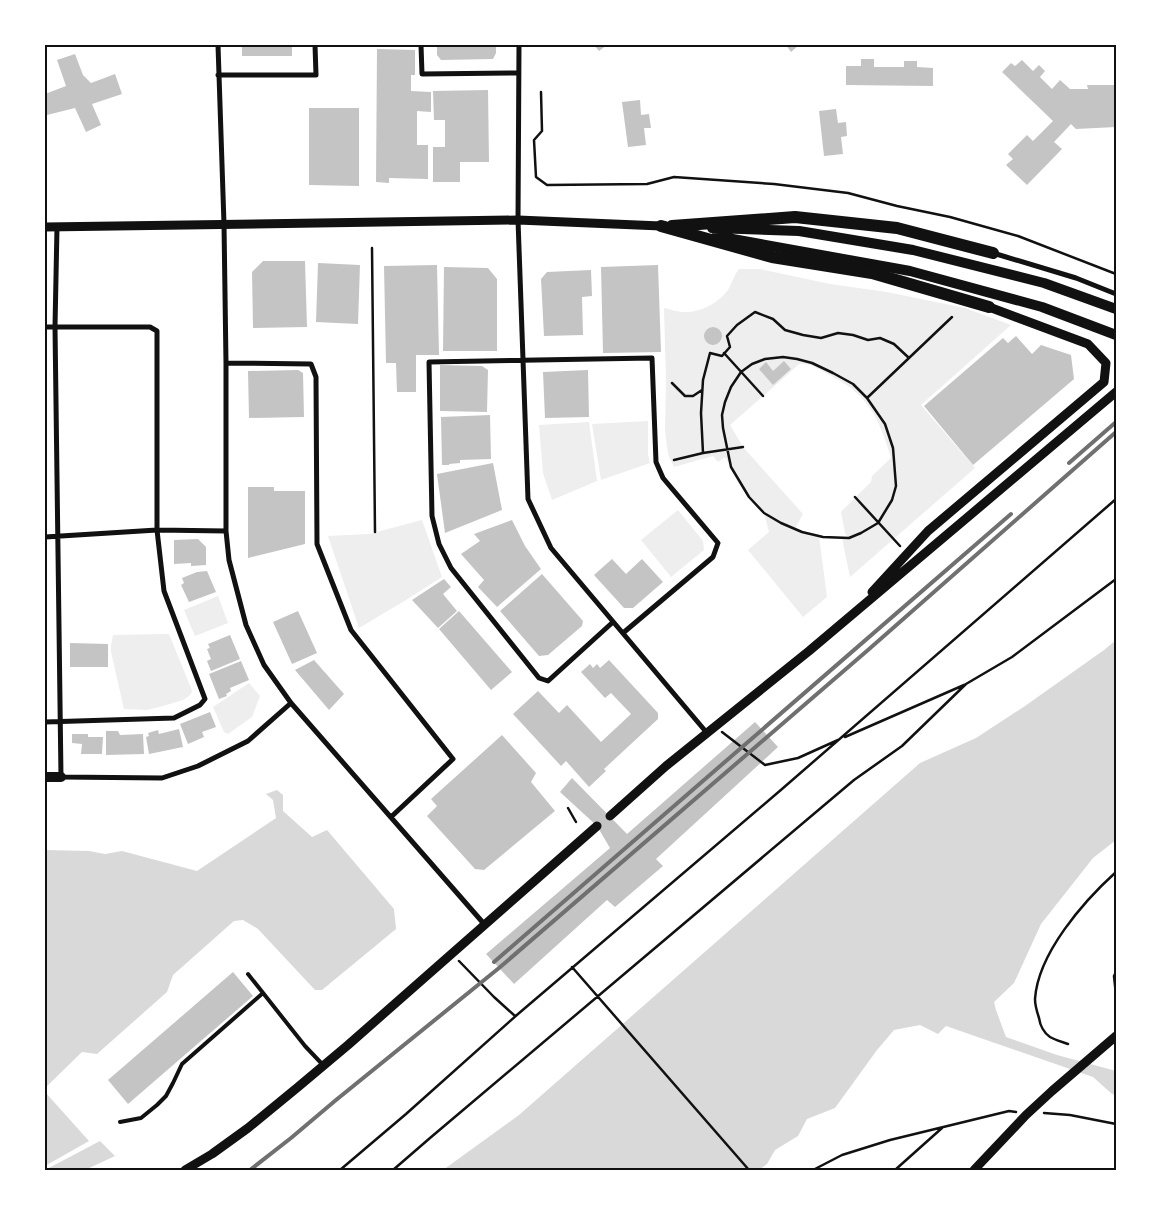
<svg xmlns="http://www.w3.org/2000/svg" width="1161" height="1215" viewBox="0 0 1161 1215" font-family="Barlow,sans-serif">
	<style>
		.green { fill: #eee }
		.water { fill: #d9d9d9 }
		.building { fill: #c4c4c4 }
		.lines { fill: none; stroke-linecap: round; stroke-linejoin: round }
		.path { stroke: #111; stroke-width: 2.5 }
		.service { stroke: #111; stroke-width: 4 }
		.minor { stroke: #111; stroke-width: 5 }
		.tertiary { stroke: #111; stroke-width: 9 }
		.secondary { stroke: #111; stroke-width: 10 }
		.primary { stroke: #111; stroke-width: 12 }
		.rail { stroke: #707070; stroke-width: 4 }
		.neatline { fill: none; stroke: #111; stroke-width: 2 }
	</style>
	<rect width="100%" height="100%" fill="#fff"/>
	<!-- green -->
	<path class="green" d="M739 269H760L830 284 887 292 965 308 1011 325 921 405 975 468 850 577 842 538H848L845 533 841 512 871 482 872 476 891 458C878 414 867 393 824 372 817 368 808 363 799 364L778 383 730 425 743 447 803 514 795 529 819 536 827 597 803 617 748 550 769 532 764 513 749 497 725 457 718 462 713 456 674 467 668 454 665 430 666 381 664 308C670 309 677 312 683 312 701 313 718 303 728 290 732 283 734 275 739 269Z
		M648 421V455L650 463 601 480 592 424Z
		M589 422 597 481 552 500 543 473 539 425Z
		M678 510 703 541 704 550 671 577 641 540Z
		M422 520 442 577 406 600 359 628 328 536 369 534Z
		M218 596 228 623 195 636 184 610Z
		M169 634 191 688 192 692 189 696 183 700 163 706 147 710 124 709 111 652V645L113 635Z
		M249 683 260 696 252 717 228 734 224 732 213 707Z"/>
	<!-- water -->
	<path class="water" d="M1116 640V840L1093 858 1041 924 1014 983 994 1002 996 1010 1006 1037 1057 1055 1116 1071V1095L1112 1094 1093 1077 946 1026 938 1034 920 1025 894 1030 877 1050 835 1108 807 1119 798 1136 775 1150 767 1164 759 1170H443L519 1115 920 763 976 738 1025 706 1104 650Z
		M277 790 283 795V811L312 837 327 830 394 909 396 929 322 990H315L258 929 243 920 234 921 173 975 167 992 97 1054 82 1052 45 1088V850L89 851 105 854 122 851 197 871 276 818 273 800 266 794Z
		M45 1092 89 1141 45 1166Z
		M100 1141 115 1156 85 1170H45Z"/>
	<!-- building -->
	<path class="building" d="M242 45H292V56H242Z
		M437 45H496V53L493 59 441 60 437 55Z
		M594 45H607L599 51Z
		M786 45H799L791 52Z
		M377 49 415 50V75H411V91L431 92V112L417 111V145H428V179L389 178V183L376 182Z
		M75 54 83 75 91 83 115 74 122 94 92 104 101 125 86 132 75 108 47 115 45 110V94L66 86 57 60Z
		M861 59H874V67H904V61H917V67L933 68V86L846 85V66H861Z
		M1022 60 1033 71 1039 65 1045 71 1040 77 1052 89 1060 80 1070 89H1088L1087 85H1116V127L1076 129 1071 124 1054 142 1062 149 1027 185 1006 165 1013 159 1008 154 1027 135 1033 141 1053 121 1002 72 1011 63 1015 66Z
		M488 90 489 162H460V182H433V147H445V120H434L433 91Z
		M640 100 641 115 649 114 651 128H644L646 145 628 147 622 102Z
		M309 108H359V186L309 185Z
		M836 109 838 123 846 122 847 136 841 137 843 154 824 156 819 111Z
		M263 261H305L307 327 253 328 252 272Z
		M318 263 360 265 358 324 316 322Z
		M437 265 439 355H416V392H397L396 363H386L384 266Z
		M658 265 661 352 603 353 601 267Z
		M444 267 488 268 497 279V351H443Z
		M591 270 592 296 582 297 583 335 544 336 541 279 547 272Z
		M704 336a9 9 0 1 1 18 0a9 9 0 1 1-18 0Z
		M1016 336 1032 354 1041 345 1071 355 1074 379 973 465 924 406 1003 338 1008 343Z
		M784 361 791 369 773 385 759 369 766 362 773 371Z
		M440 365 482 366 488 370 487 412 440 411Z
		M298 370 303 373 304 417 249 418 248 371Z
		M588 370 589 417 545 418 543 372Z
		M490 415 491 459 460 460V463L449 464V465H442L441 417Z
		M493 463 502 510 445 533 437 474Z
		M248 487H274V491H305V544L248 558Z
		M512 520 525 546 541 569 497 607 478 587 484 580 461 554 480 541 474 534Z
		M198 539 206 547V565L191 566V563L174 564V540Z
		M612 559 626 574 642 559 663 582 633 608H624L594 575Z
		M207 571 216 592 189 602 181 585 184 583 182 578 197 572Z
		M542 574 583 621 582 626 548 655 539 656 500 611Z
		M444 579 451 587 443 594 457 611 438 628 412 600Z
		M298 611 317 653 292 664 273 622Z
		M459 611 512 672 491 690 439 629Z
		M230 635 240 659 211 671 207 661 211 659 207 649 210 648 208 644Z
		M70 643 108 644V667H70Z
		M314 660 344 694 329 710 295 670Z
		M609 660 658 713V719L604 769 606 771 589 787 566 761 561 766 513 714 538 691 559 713 567 705 601 742 631 714 611 693 605 698 581 672 590 664 593 668 597 664 600 668Z
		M241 661 249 680 230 688 231 691 226 694 227 696 219 699 209 674Z
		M210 712 216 727 202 732 204 737 188 744 180 724Z
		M755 722 778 747 656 859 663 866 615 907 607 900 514 984 486 954 610 848 597 826 560 792 572 778 627 834Z
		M179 729 183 747 149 754 146 737 149 736 148 733 158 730 159 734Z
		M106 731H118L120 735 143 734 144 754 106 755Z
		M72 734H88V737H103L102 754H81L82 744 72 743Z
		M502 735 536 773 531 782 555 811 484 870 475 869 427 816 437 806 431 799Z
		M233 972 253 996 128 1104 108 1080Z"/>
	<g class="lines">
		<!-- path -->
		<path class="path" d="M541 92 542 131 534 140 536 177 547 185 647 184 674 177 774 184 848 193 897 206 950 217 1018 236 1116 274
			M372 248 375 532
			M724 353 763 396
			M783 357 797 359 812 363 833 373 853 384 867 398 885 424 893 448 896 486 892 500 878 523 861 533 849 538 823 537 802 532 781 523 764 513 749 497 731 467 723 428 722 415 725 402 731 387 741 372 752 364 765 359Z
			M672 383 685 396H693L702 390
			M867 398 952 317
			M703 453 701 413 703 380 710 353 722 356 730 347 727 336 737 325 755 312 773 319 785 330 803 335 821 338 838 333 853 335 868 340 880 338 894 344 909 358
			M674 460 703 453 743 447
			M855 497 900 546
			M722 732 765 765 798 758 838 740
			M845 737 964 685
			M568 808 576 822
			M459 961 494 997 515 1016
			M572 967 749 1170
			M1116 972 1114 976 1116 995
			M1068 1044C1063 1042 1055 1040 1050 1037 1044 1033 1040 1025 1039 1018 1037 1012 1035 1005 1035 999 1038 953 1084 901 1116 872
			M1044 1113 1070 1115 1116 1124
			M340 1170 406 1114 518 1014 782 789 1116 499
			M393 1170 430 1138 854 780 902 746 966 684 1012 657 1116 579
			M813 1170 842 1155 890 1140 1009 1111 1016 1112
			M895 1170 942 1128"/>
		<!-- service -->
		<path class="service" d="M248 974 305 1046 324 1066
			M120 1122 141 1118 157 1105 166 1096 173 1083 182 1064 263 993"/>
		<!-- minor -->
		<path class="minor" d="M218 45 224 224 226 363V531L229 560 246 625 264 665 291 703 485 925
			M421 45 422 74 519 73
			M519 45 518 220 528 499 551 548 707 733
			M218 75H316L315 45
			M57 227 55 327 61 777 162 778 198 766 248 741 291 703
			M993 253 1076 278 1116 294
			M45 327H150L157 331V530L164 591 205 699 200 705 174 718 45 722
			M226 363 311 364 316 377 317 544 351 630 453 759 391 817
			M45 537 157 530 226 531
			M613 622 548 681 539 678 451 568 439 544 432 516 429 362 652 358 656 462 663 478 718 543 713 557 623 633"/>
		<!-- tertiary -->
		<path class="tertiary" d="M45 227 518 220 661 226
			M872 592 928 531 1104 382 1106 363 1088 344 989 307
			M610 816 666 766 809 651 1116 392
			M185 1170 212 1154 248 1128 298 1087 348 1045 597 826
			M974 1170 1026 1115 1052 1091 1116 1036"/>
		<!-- secondary -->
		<path class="secondary" d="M712 228 799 231 913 250 1044 283 1116 309
			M716 236 910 271 1042 307 1116 335
			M45 777H61"/>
		<!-- primary -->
		<path class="primary" d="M661 226 772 257 872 273 989 307
			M672 226 795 217 897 228 993 253"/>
		<!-- rail -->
		<path class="rail" d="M1069 463 1116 422
			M494 962 1011 514
			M250 1170 291 1138 336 1100 499 968 868 650 1116 432"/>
	</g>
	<!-- border -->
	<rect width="1161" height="1215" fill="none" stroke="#ffffff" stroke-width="92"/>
	<rect x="46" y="46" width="1069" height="1123" class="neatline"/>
</svg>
